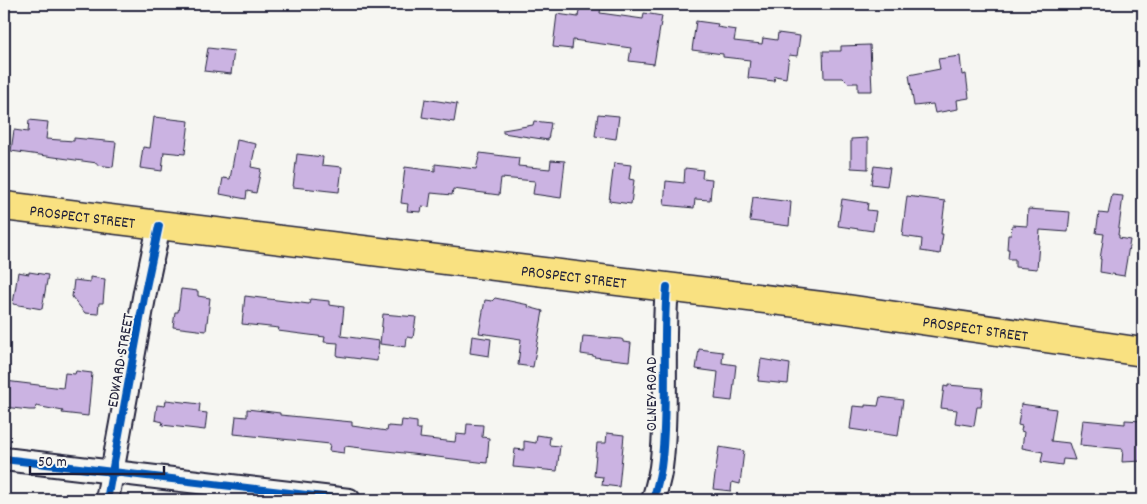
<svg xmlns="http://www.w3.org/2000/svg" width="1147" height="504" viewBox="0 0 1147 504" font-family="Dekko,sans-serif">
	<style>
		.building { fill: #cbb3e2; stroke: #22223b }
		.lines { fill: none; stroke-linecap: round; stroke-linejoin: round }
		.minor-casing { stroke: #22223b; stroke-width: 26 }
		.major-casing { stroke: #22223b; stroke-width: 31 }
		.minor { stroke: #f6f6f2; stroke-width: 22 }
		.major { stroke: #f9e181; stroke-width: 28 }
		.cycleway-casing { stroke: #f6f6f2; stroke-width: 11 }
		.cycleway { stroke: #0057b8; stroke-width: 8 }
		.labels { text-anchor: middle; stroke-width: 4; stroke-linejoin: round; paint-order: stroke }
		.street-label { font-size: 16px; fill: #22223b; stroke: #f6f6f2 }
	</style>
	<rect width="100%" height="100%" fill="#f6f6f2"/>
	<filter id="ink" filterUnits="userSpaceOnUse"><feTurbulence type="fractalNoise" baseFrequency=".02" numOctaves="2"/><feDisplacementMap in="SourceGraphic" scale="10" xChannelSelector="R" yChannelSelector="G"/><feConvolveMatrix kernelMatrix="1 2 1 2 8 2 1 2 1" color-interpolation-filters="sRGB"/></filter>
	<g filter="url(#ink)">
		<!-- building -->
		<path class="building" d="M580 4 601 6 600 13 643 19 644 13 662 16 654 64 629 61 631 48 573 40 572 49 553 47 557 14 578 17Z
			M696 21 718 24 717 27 736 30 734 41 762 44 763 38 777 40 778 33 800 36 797 56 789 55 786 78 775 76 774 81 748 78 750 60 723 57V54L692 50Z
			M870 45 872 91H858V83H848L843 78H824L823 51H841V46Z
			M208 48 234 51 231 74 204 71Z
			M960 56 962 75 966 74 969 98 957 100 958 109 935 113 933 104 914 106 909 75 940 69 938 59Z
			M425 99 457 104 454 122 422 117Z
			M598 114 619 116 616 139 595 136Z
			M154 117 189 121 185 154 164 152 162 171 140 168 143 147 150 148Z
			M29 120 48 122 46 139 74 141V138L116 142 113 167 97 165V163L11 151 14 130 28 132Z
			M534 121 551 123 548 140 503 133V130L533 125Z
			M868 138V169L851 168V139Z
			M237 140 256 144 251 167 261 169 256 193 247 191 246 199 220 194 223 178 230 179Z
			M480 153 519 158 518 166 550 169 551 160 565 161 561 198 533 194 535 181 501 178 499 195 453 189 452 195 431 193 429 207 422 206 421 212 407 211 408 204 401 203 405 167 435 171V164L476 169Z
			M297 154 323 157 322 165 342 167 339 192 293 187Z
			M614 163 631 165 629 179 634 180 631 204 609 201Z
			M874 166 890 168 887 186 871 184Z
			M685 168 703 170 702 178 712 179 710 200 695 199 694 208 664 205 666 181 684 183Z
			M1112 195 1123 196 1118 235H1119V238L1130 240 1124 276 1100 272 1101 259H1100L1104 234 1096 233 1099 213 1108 214Z
			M907 196 945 201 941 234H943L940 254 921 251 922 239 902 236Z
			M753 197 791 202 789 226 750 221Z
			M842 199 868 203 867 210 876 211 873 231 838 226Z
			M1028 209 1070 212 1068 232 1040 230 1037 269 1015 267V259H1008L1009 249H1007L1008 235H1011L1012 225 1027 226Z
			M18 272 29 274V272L48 275 42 309 13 304Z
			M90 277 105 279 103 303H99L98 314 85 313 72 297 74 280 90 282Z
			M181 289 198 291V296L210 298 206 331 173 327 175 312H178Z
			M245 296 309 304 310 299 329 301V305L344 307 341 336 379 341 377 361 337 356 338 343 324 342 325 337 278 331 279 328 242 324Z
			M495 298 529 305 528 307 543 311 533 367 518 365 521 339 479 333 485 300 492 301Z
			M383 314 416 317 413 338 407 337 406 347 380 344Z
			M472 336 491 339 489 356 470 353Z
			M583 336 621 339 623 340V342L631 343 629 361 594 357V356L581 354Z
			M699 349 723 352 722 363 736 365 732 401 715 399 718 372 696 369Z
			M761 359 790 364 788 384 758 381Z
			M76 371 92 373 88 416 62 413 63 411 36 406 35 410H29L4 407 5 381 63 388 65 373 75 374Z
			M948 385 983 388 981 407H977L974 426 955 423 957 410 941 408 944 386 948 387Z
			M880 397 903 400 898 436 850 429 853 406 865 407V405L878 406Z
			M166 400 200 404 199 412 207 413 205 430 162 425 163 422 155 420 157 405 165 406Z
			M1021 404 1056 409 1051 441 1069 443 1075 460 1063 459 1062 465 1041 462 1043 452 1022 448 1024 432 1021 431 1022 426 1018 425Z
			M247 409 280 413V415L352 422V426L387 431 388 426 401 427 402 420 417 422V429H421L420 438 455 442 456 434 466 435 467 424 483 425 482 437 489 438 487 463 345 446 344 453 329 451 330 444 234 434 236 416 247 417Z
			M1083 420 1125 424V420L1143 421V461L1122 462 1123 449 1080 445Z
			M607 433 624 435 619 487 602 485 603 477 594 476 597 443H606Z
			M537 435 550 437 549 445 560 446 557 471 513 467 515 449 524 450V441L536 443Z
			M719 447 744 451 740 484 732 482 731 491 713 489Z"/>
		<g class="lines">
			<defs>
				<path id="minor" d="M4 459 349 500
					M107 500 145 292 159 226
					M653 500C657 487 661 473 662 459 668 402 662 344 667 287"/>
				<g id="major">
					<path id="s1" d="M4 206 846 309 1143 352"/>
				</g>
			</defs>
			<!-- minor casing -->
			<use href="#minor" class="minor-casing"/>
			<!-- major casing -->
			<use href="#major" class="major-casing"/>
			<!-- minor -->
			<use href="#minor" class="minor"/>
			<!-- major -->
			<use href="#major" class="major"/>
			<defs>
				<path id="cycleway" d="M4 459 349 500
					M107 500 145 292 159 226
					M653 500C657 487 661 473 662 459 668 402 662 344 667 287"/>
			</defs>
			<!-- cycleway casing -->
			<use href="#cycleway" class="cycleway-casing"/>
			<!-- cycleway -->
			<use href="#cycleway" class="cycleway"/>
		</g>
	</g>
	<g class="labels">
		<!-- street labels -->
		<g class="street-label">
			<text dy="6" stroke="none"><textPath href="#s1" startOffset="79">PROSPECT STREET</textPath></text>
			<text dy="6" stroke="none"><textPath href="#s1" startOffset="574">PROSPECT STREET</textPath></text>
			<text dy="6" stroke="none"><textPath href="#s1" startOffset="979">PROSPECT STREET</textPath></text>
			<text transform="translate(119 360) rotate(-80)" y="6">EDWARD STREET</text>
			<text transform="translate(650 394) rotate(-90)" y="6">OLNEY ROAD</text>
		</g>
	</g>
	<!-- margin -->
	<rect width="1147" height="504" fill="none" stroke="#f6f6f2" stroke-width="20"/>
	<rect x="10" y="10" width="1127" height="484" fill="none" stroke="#22223b" stroke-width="2" filter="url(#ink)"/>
	<!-- scale -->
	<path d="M30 466v8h134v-8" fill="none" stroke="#22223b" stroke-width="2.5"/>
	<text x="38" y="466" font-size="15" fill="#22223b" stroke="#f6f6f2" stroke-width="4" paint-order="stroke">50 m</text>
</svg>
